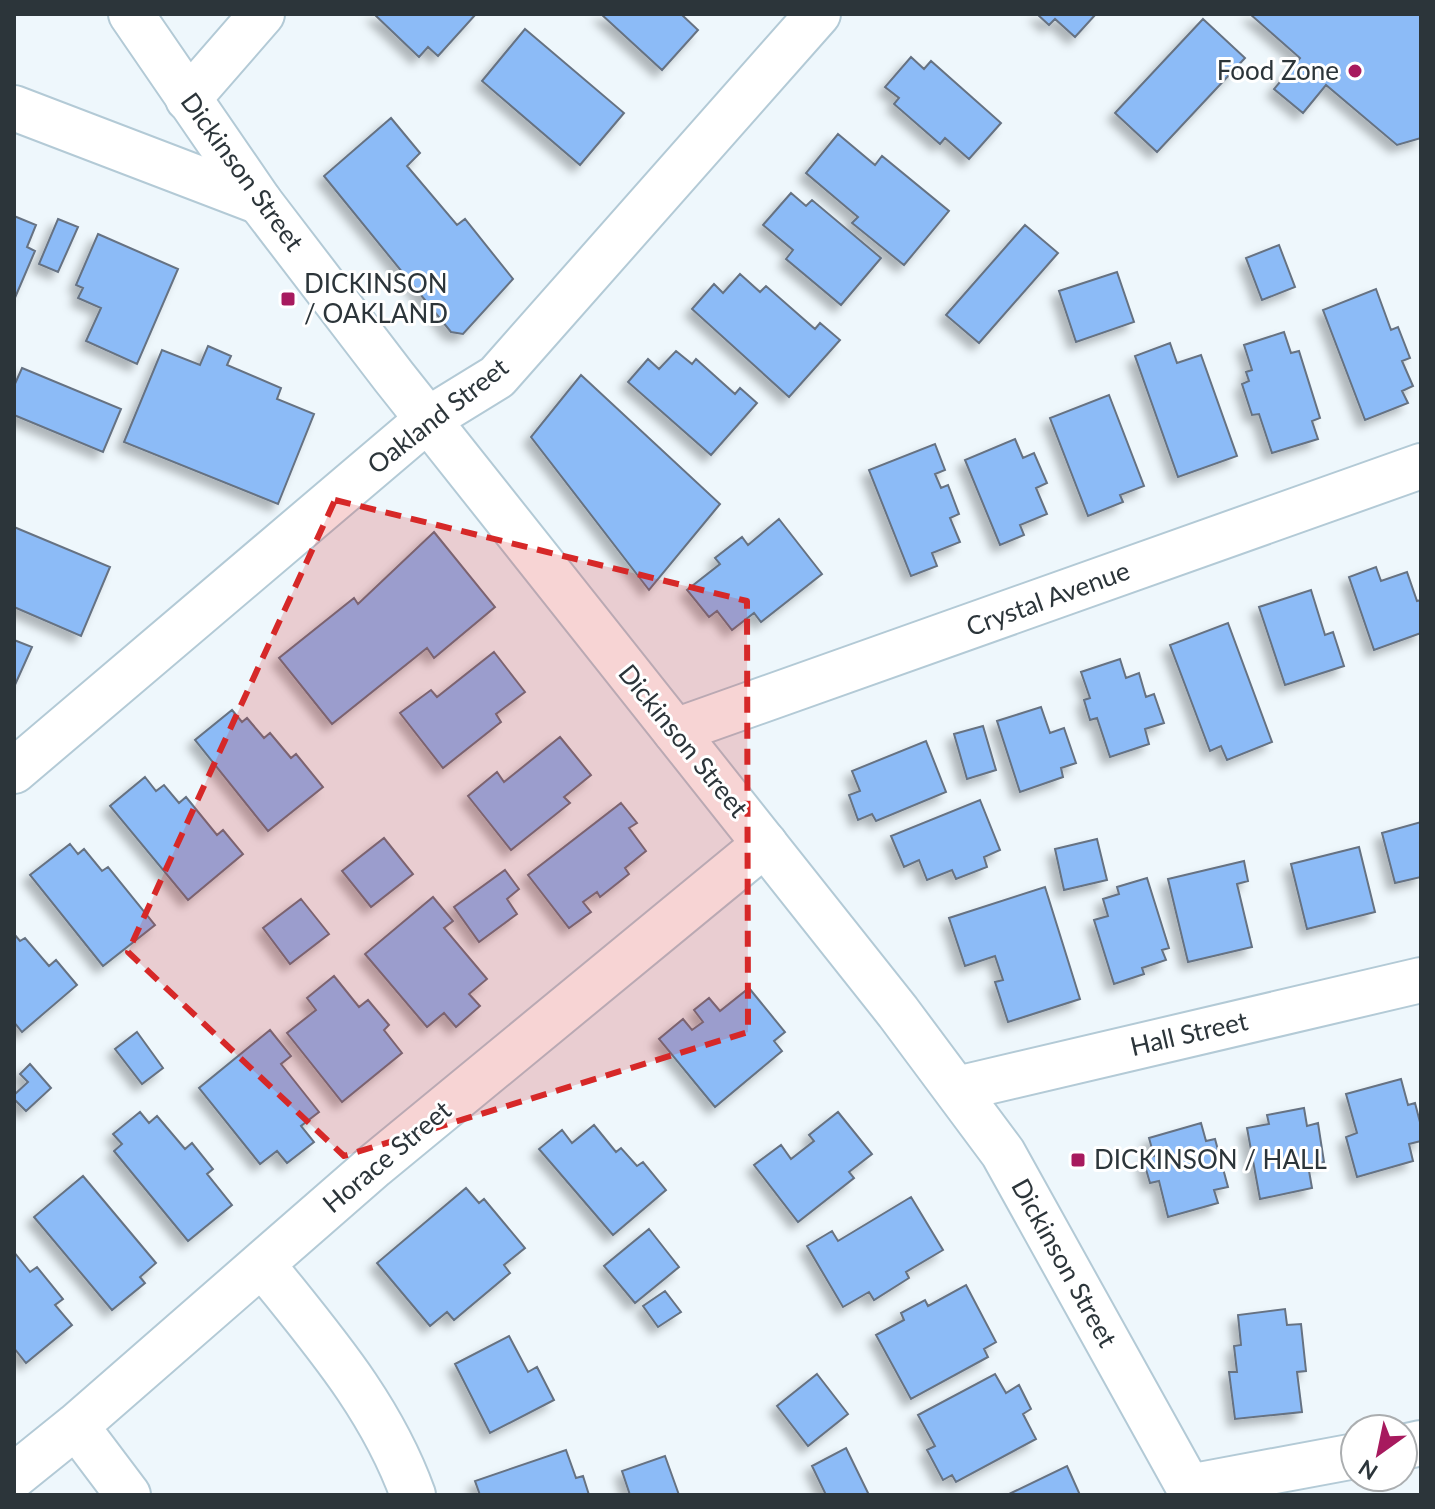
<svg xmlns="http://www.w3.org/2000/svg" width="1435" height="1509" viewBox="0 0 1435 1509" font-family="Lato,sans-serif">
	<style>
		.building { fill: #8cbbf7; stroke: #667282; stroke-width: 2; filter: url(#shadow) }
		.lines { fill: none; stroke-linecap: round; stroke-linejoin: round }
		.minor-casing { stroke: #b3cad6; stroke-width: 48 }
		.secondary-casing { stroke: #b3cad6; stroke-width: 48 }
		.minor { stroke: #fff; stroke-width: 44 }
		.secondary { stroke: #fff; stroke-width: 44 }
		.marked { fill: #d62828; fill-opacity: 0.2; stroke: #d62828; stroke-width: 6; stroke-dasharray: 16 10; stroke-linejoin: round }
		.poi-dot { fill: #a71a5e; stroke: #fff; stroke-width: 3 }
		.labels { text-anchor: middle; stroke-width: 6; stroke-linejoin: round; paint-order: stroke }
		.poi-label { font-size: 26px; fill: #2c353a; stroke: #fff; text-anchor: start }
		.street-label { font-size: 26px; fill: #2c353a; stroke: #fff }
	</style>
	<defs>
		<filter id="shadow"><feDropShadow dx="-7" dy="7" stdDeviation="4" flood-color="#0004"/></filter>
	</defs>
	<rect width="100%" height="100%" fill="#eef7fc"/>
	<!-- building -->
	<path class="building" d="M374 14H476L438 56 428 47 419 57Z
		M601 14H681L698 30 662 70Z
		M1037 14H1096L1075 37 1055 19 1049 25Z
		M1250 14H1421V138L1397 145 1326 85 1303 113 1274 89 1300 58Z
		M1203 19 1245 58 1157 152 1115 113Z
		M525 29 624 113 580 165 482 81Z
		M911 57 924 69 931 61 1001 123 969 159 945 138 940 144 894 104 899 98 885 87Z
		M391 118 420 153 407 166 457 225 465 219 513 279 463 334 451 332 324 176Z
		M838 134 875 165 882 156 949 211 904 265 852 223 858 217 806 173Z
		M791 193 806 206 812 200 881 258 841 305 786 259 793 250 763 225Z
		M14 216 36 225 27 247 35 251 14 300Z
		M58 219 78 227 58 272 39 264Z
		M1025 225 1058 253 979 343 946 315Z
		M98 234 178 269 137 364 86 341 101 308 78 298 83 288 76 285Z
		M1279 245 1295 287 1262 300 1246 258Z
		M1117 272 1134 322 1076 342 1059 291Z
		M740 274 760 292 766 286 815 329 820 323 840 340 789 397 692 309 714 284 723 293Z
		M1376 289 1391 330 1398 327 1410 358 1402 361 1413 386 1402 391 1408 403 1365 420 1323 310Z
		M1284 332 1291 353 1299 351 1320 418 1312 421 1318 439 1272 453 1259 414 1252 415 1242 384 1249 381 1246 372 1252 370 1244 345Z
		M1170 343 1177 363 1201 355 1237 456 1178 477 1135 356Z
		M208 346 231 356 227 365 281 388 277 399 314 414 278 504 124 442 162 350 200 365Z
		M676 351 692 364 696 359 735 394 740 388 757 403 711 455 628 382 648 359 659 369Z
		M22 368 121 409 103 452 14 415V386Z
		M581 375 720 504 649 590 531 437Z
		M1109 395 1144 486 1120 495 1123 502 1088 516 1050 418Z
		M1015 439 1023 458 1034 453 1047 483 1036 488 1047 514 1020 525 1024 535 1000 545 965 460Z
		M935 444 945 470 935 474 941 488 948 485 959 514 950 518 960 542 932 553 937 566 911 576 869 470Z
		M779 519 822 574 761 622 754 613 732 630 717 611 709 617 687 590 720 564 715 558 742 537 748 545Z
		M14 527 110 567 81 636 14 607Z
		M434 532 495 607 434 658 427 648 332 724 279 658 354 598 358 604Z
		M1376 567 1381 581 1407 572 1417 601 1421 600V633L1374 650 1349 577Z
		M1311 590 1325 635 1333 632 1344 666 1285 685 1259 607Z
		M1228 623 1272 742 1227 760 1221 746 1210 751 1170 645Z
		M14 640 32 647 14 687Z
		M494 652 525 692 496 714 501 722 443 768 400 713 431 690 437 697Z
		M1120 659 1126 678 1139 673 1146 697 1154 694 1164 723 1145 729 1149 744 1110 757 1097 718 1090 720 1084 700 1090 698 1081 672Z
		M1041 707 1050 733 1064 728 1076 763 1061 768 1063 777 1020 792 997 721Z
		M232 710 242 722 247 718 264 738 270 733 291 758 296 754 323 787 268 831 195 740Z
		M983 726 996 770 967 779 954 734Z
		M560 737 591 775 564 797 570 803 511 850 468 796 497 772 504 782Z
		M926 741 946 792 876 821 872 814 858 820 849 795 860 791 852 771Z
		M145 777 156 791 164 785 179 803 186 797 217 835 223 830 243 854 188 900 110 806Z
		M980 800 1000 850 984 857 987 867 956 879 952 870 927 880 919 860 904 867 891 836Z
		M621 803 637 823 629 828 646 851 625 868 629 874 600 897 597 892 583 902 591 912 569 928 528 875Z
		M1421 822V877L1395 883 1382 833Z
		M384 838 413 874 371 907 342 871Z
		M1097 839 1107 880 1064 890 1055 849Z
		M70 844 78 854 84 849 102 871 108 867 155 925 103 966 30 875Z
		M1359 847 1375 912 1307 929 1291 864Z
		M1244 861 1248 881 1237 884 1252 947 1188 962 1168 879Z
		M505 870 519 889 507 899 517 914 479 942 454 907Z
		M1147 878 1169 948 1162 950 1166 960 1142 968 1144 974 1114 984 1094 920 1108 916 1103 899 1119 894 1117 887Z
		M1045 887 1080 999 1008 1022 995 982 1003 980 995 956 965 966 949 918Z
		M433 897 453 921 444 928 487 979 469 994 480 1006 456 1027 444 1013 427 1027 365 954Z
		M301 899 329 934 290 964 263 928Z
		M14 934 20 941 25 938 49 966 56 960 77 985 22 1032 14 1022Z
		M334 976 359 1007 368 1000 389 1025 384 1030 402 1053 342 1102 287 1033 316 1010 307 998Z
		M749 988 785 1032 774 1041 782 1051 715 1107 659 1039 683 1019 692 1030 703 1022 694 1010 709 998 720 1011Z
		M270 1030 291 1056 281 1064 319 1112 301 1126 314 1142 287 1163 277 1151 260 1164 199 1088Z
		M137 1032 163 1068 142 1084 115 1049Z
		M30 1064 51 1088 26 1111 14 1099V1095L28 1082 20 1074Z
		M1401 1079 1408 1105 1415 1103 1421 1126V1141L1409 1144 1413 1161 1357 1177 1346 1137 1357 1133 1346 1094Z
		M1304 1108 1307 1126 1318 1123 1324 1162 1308 1165 1312 1188 1260 1199 1247 1128 1269 1124 1267 1115Z
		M140 1112 149 1123 157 1116 185 1149 192 1143 213 1169 207 1174 232 1205 188 1241 114 1151 122 1144 113 1134Z
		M838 1112 872 1154 849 1172 854 1178 798 1222 754 1165 781 1145 791 1159 814 1141 809 1135Z
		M1201 1123 1206 1141 1215 1139 1228 1187 1214 1190 1218 1203 1168 1217 1159 1181 1150 1183 1143 1159 1154 1156 1149 1138Z
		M594 1125 616 1152 621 1148 637 1166 643 1162 666 1190 613 1235 539 1149 562 1130 572 1143Z
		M83 1176 156 1263 140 1277 145 1283 112 1310 34 1217Z
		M466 1188 479 1203 484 1199 525 1248 504 1265 510 1273 454 1320 447 1312 430 1326 377 1263Z
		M911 1197 943 1250 906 1272 909 1278 874 1300 869 1292 843 1307 807 1246 832 1231 838 1241Z
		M649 1229 679 1267 635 1303 604 1266Z
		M14 1252 30 1272 37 1267 63 1299 55 1305 72 1325 26 1363 14 1348Z
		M966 1285 996 1342 984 1349 988 1357 911 1399 876 1335 904 1320 901 1313 925 1300 928 1306Z
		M665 1291 681 1312 658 1327 643 1306Z
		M1285 1309 1287 1325 1301 1324 1306 1371 1297 1372 1302 1412 1235 1419 1229 1372H1237L1234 1346 1241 1345 1238 1315Z
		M509 1336 528 1372 537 1367 554 1400 490 1433 455 1364Z
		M817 1374 848 1414 808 1446 777 1406Z
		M995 1374 1006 1393 1019 1385 1031 1409 1023 1414 1036 1439 956 1482 952 1475 943 1480 927 1450 935 1446 918 1415Z
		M846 1448 869 1495H826L812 1466Z
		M566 1450 576 1478 583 1476 589 1495H480L475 1481Z
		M665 1456 679 1495H630L622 1471Z
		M1067 1466 1080 1495H1007Z"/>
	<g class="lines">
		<defs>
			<path id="minor" d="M188 99 262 14
				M14 108 260 202
				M675 731 1421 466
				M957 1089 1421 980
				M262 1264C321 1338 380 1404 413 1495
				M76 1426 128 1495
				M1403 1447 1421 1443
				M14 1476 76 1426 374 1166 765 844
				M1189 1487 1355 1456"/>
			<path id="secondary" d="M131 14 260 202 394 377 898 1012 1003 1153 1193 1495
				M14 771 427 420 497 377 818 14"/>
		</defs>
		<!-- minor casing -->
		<use href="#minor" class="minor-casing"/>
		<!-- secondary casing -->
		<use href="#secondary" class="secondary-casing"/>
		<!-- minor -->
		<use href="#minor" class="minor"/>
		<!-- secondary -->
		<use href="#secondary" class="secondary"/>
	</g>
	<!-- marked area -->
	<path class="marked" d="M335 500 747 601 748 1032 344 1156 128 952Z"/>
	<!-- markers -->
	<g class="poi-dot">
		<circle cx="1355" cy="71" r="8"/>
		<rect x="280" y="291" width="16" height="16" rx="4"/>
		<rect x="1070" y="1152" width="16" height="16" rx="4"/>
	</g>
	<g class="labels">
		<!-- poi labels -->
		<g class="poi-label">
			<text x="1339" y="80" text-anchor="end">Food Zone</text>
			<text x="304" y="293">DICKINSON<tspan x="304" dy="30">/ OAKLAND</tspan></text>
			<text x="1094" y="1169">DICKINSON / HALL</text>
		</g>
		<!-- street labels -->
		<g class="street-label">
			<text transform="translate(242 172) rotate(54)" y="9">Dickinson Street</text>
			<text transform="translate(438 416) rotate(-38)" y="9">Oakland Street</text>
			<text transform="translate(1048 599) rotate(-20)" y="9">Crystal Avenue</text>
			<text transform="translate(683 741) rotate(51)" y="9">Dickinson Street</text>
			<text transform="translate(1189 1034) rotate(-13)" y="9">Hall Street</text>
			<text transform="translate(387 1157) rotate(-40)" y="9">Horace Street</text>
			<text transform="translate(1064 1263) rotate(61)" y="9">Dickinson Street</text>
		</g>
	</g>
	<!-- border -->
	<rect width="1435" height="1509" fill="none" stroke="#2c353a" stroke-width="32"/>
	<!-- north arrow -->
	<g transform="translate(1379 1453) rotate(213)"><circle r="38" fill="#ffffff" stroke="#abaeb0" stroke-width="2"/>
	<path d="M0-6L14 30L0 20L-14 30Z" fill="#a71a5e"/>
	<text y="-12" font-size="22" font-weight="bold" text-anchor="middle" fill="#2c353a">N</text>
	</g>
</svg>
